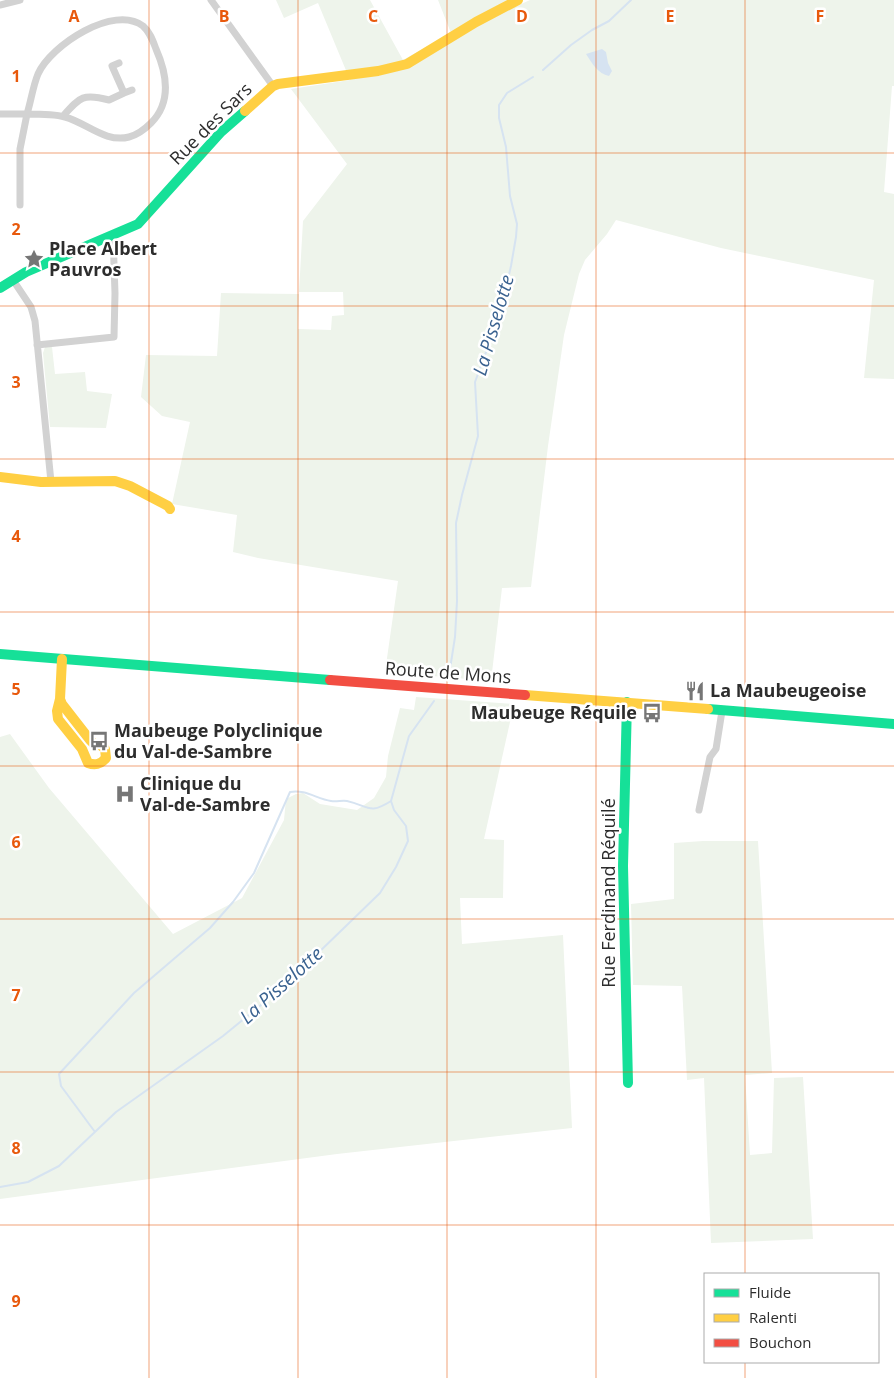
<svg xmlns="http://www.w3.org/2000/svg" width="894" height="1378" viewBox="0 0 894 1378" font-family="'Open Sans',sans-serif">
	<style>
		.green { fill: #eef4eb }
		.water { fill: #d6e3f1 }
		.lines { fill: none; stroke-linecap: round; stroke-linejoin: round }
		.stream { stroke: #d6e3f1; stroke-width: 2 }
		.street { stroke: #d2d2d2; stroke-width: 7 }
		.fast { stroke: #16e098; stroke-width: 10 }
		.slow { stroke: #ffcf43; stroke-width: 10 }
		.jam { stroke: #f24e42; stroke-width: 10 }
		.grid { fill: none; stroke: #e8590c; stroke-width: 1; stroke-opacity: 0.55 }
		.labels { text-anchor: middle; stroke-width: 5; stroke-linejoin: round; paint-order: stroke }
		.street-label { font-size: 18px; fill: #2d2d2d; stroke: #fff }
		.poi-label { font-size: 18px; font-weight: bold; fill: #2d2d2d; stroke: #fff; text-anchor: start }
		.water-label { font-size: 19px; font-style: italic; fill: #3a6290; stroke: #fff }
		.grid-label { font-size: 16px; text-anchor: middle; font-weight: bold; fill: #e8590c; stroke: #fff; stroke-width: 5; stroke-linejoin: round; paint-order: stroke }
	</style>
	<rect width="100%" height="100%" fill="#fff"/>
	<!-- green -->
	<path class="green" d="M276 0H370L403 60 451 33 438 0H516L517 6 530 0H894V86H892L884 192 894 194V379L864 378 874 280 721 248 616 220 607 234 585 260 579 274 564 335 548 446 531 587 502 588 491 681 385 672 398 581 258 558 233 552 237 515 172 504 190 422 162 416 141 397 146 355 217 356 221 293 299 294 298 329 331 330 332 316 344 315 343 292H299L303 221 347 164 291 89 350 80 318 3 284 18Z
		M45 347H52L55 374 85 372 87 391 112 394 106 428 50 427 43 353Z
		M416 697 514 704 484 839 504 840 503 898H460L462 944 563 935 572 1128 337 1154 0 1199V737L10 734 49 788 173 934 242 898 284 820 286 799 296 794 303 793 320 804 357 810 374 798 386 777 388 756 400 708 414 710Z
		M703 841H758L772 1073 745 1075 750 1155 772 1153 774 1078 803 1077 813 1239 711 1243 704 1078 687 1080 682 986 633 985 631 904 674 899V843Z"/>
	<!-- water -->
	<path class="water" d="M602 49 606 52 608 63 612 71 609 76C598 74 592 63 586 54Z"/>
	<g class="lines">
		<!-- stream -->
		<path class="stream" d="M543 70 571 45 592 30 609 21 631 0
			M445 678 450 669 455 637 457 601 456 523 462 495 478 436 475 382 499 317 511 266 516 237 517 224 510 196 506 147 499 118V105L507 93 533 77
			M95 1132 61 1086 59 1074 134 993 210 928 233 902 254 873 290 792C305 789 317 799 331 801 337 802 342 800 347 801 369 806 369 815 391 801
			M0 1187 28 1182 59 1166 116 1112 223 1036 283 987 380 893 396 867 408 841 406 826 394 810 391 801 409 736 434 701"/>
		<!-- street -->
		<path class="street" d="M211 0 273 86
			M0 5 20 0
			M124 93 132 90
			M0 114H27C31 101 33 86 38 74 51 45 114 4 143 26 150 32 153 41 156 49 167 74 172 102 151 123 145 129 137 135 129 137 105 143 87 123 65 117 54 114 39 114 27 114L20 149V205
			M63 116C80 97 83 93 109 100L124 93 112 66 119 63
			M13 280 31 307 35 321 51 482
			M37 345 114 337 115 293 113 235
			M699 810 710 757 716 749 722 711"/>
		<!-- fast -->
		<path class="fast" d="M0 288 26 272 138 224 221 132 245 111
			M0 654 330 680
			M627 702 623 866 628 1083
			M708 709 894 724"/>
		<!-- slow -->
		<path class="slow" d="M245 111 273 86 278 84 378 71 407 64 476 22 518 0
			M0 477 41 482 115 481 130 486 168 506 170 509
			M525 695 708 709
			M60 699 62 704 90 740 94 744H99L105 749 106 758C101 764 96 766 88 763L82 749 58 719 57 711 60 699 62 659"/>
		<!-- jam -->
		<path class="jam" d="M330 680 525 695"/>
	</g>
	<!-- grid -->
	<path class="grid" d="M149 0V1378M298 0V1378M447 0V1378M596 0V1378M745 0V1274M0 153H894M0 306H894M0 459H894M0 612H894M0 766H894M0 919H894M0 1072H894M0 1225H894M745 1362V1378"/>
	<!-- icons -->
	<defs>
		<symbol id="sight-bare" viewBox="-9 -9 18 18"><path d="M0-6L1.8-2.2L6-1.7L2.9 1.2L3.7 5.4L0 3.3L-3.7 5.4L-2.9 1.2L-6-1.7L-1.8-2.2Z" fill="#767676" stroke="#fff" stroke-width="2.5" paint-order="stroke"/></symbol>
		<symbol id="restaurant-bare" viewBox="-9 -9 18 18"><path d="M-5-6h1v4h1v-4h1v4h1v-4h1v5L-1.5 .5V6h-2V.5L-5-1ZM5-6V6H3V1.5H1.5Q1.5-4 5-6Z" fill="#767676" stroke="#fff" stroke-width="2.5" paint-order="stroke"/></symbol>
		<symbol id="bus-bare" viewBox="-9 -9 18 18"><path d="M-5-6H5V4H4V6H2V4H-2V6H-4V4H-5ZM-3.5-4V0h7V-4ZM-3.5 1.2v1.5H-2V1.2ZM2 1.2v1.5H3.5V1.2Z" fill="#767676" stroke="#fff" stroke-width="2.5" paint-order="stroke"/></symbol>
		<symbol id="hospital-bare" viewBox="-9 -9 18 18"><path d="M-5-5h3v3.5h4V-5h3V5h-3V1.5h-4V5h-3Z" fill="#767676" stroke="#fff" stroke-width="2.5" paint-order="stroke"/></symbol>
	</defs>
	<g fill-rule="evenodd">
		<use href="#sight-bare" x="20" y="245" width="28" height="28"/>
		<use href="#restaurant-bare" x="681" y="677" width="28" height="28"/>
		<use href="#bus-bare" x="638" y="699" width="28" height="28"/>
		<use href="#bus-bare" x="85" y="727" width="28" height="28"/>
		<use href="#hospital-bare" x="111" y="780" width="28" height="28"/>
	</g>
	<g class="labels">
		<!-- street labels -->
		<g class="street-label">
			<text transform="translate(211 124) rotate(-45)" y="6">Rue des Sars</text>
			<text transform="translate(448 673) rotate(4)" y="6">Route de Mons</text>
			<text transform="translate(609 893) rotate(-90)" y="6">Rue Ferdinand Réquilé</text>
		</g>
		<!-- poi labels -->
		<g class="poi-label">
			<text x="49" y="255">Place Albert<tspan x="49" dy="21">Pauvros</tspan></text>
			<text x="710" y="697">La Maubeugeoise</text>
			<text x="637" y="719" text-anchor="end">Maubeuge Réquile</text>
			<text x="114" y="737">Maubeuge Polyclinique<tspan x="114" dy="21">du Val-de-Sambre</tspan></text>
			<text x="140" y="790">Clinique du<tspan x="140" dy="21">Val-de-Sambre</tspan></text>
		</g>
		<!-- water labels -->
		<g class="water-label">
			<text transform="translate(493 325) rotate(-74)" y="7">La Pisselotte</text>
			<text transform="translate(281 985) rotate(-42)" y="7">La Pisselotte</text>
		</g>
	</g>
	<g class="grid-label">
		<text x="74" y="22">A</text>
		<text x="224" y="22">B</text>
		<text x="373" y="22">C</text>
		<text x="522" y="22">D</text>
		<text x="670" y="22">E</text>
		<text x="820" y="22">F</text>
		<text x="16" y="82">1</text>
		<text x="16" y="235">2</text>
		<text x="16" y="388">3</text>
		<text x="16" y="542">4</text>
		<text x="16" y="695">5</text>
		<text x="16" y="848">6</text>
		<text x="16" y="1001">7</text>
		<text x="16" y="1154">8</text>
		<text x="16" y="1307">9</text>
	</g>
	<!-- legend -->
	<rect x="704" y="1273" width="175" height="90" fill="#ffffff" stroke="#ababab"/>
	<rect x="714" y="1289" width="25" height="8" fill="#16e098" stroke="#ababab"/>
	<text x="749" y="1298" font-size="15" fill="#2d2d2d">Fluide</text>
	<rect x="714" y="1314" width="25" height="8" fill="#ffcf43" stroke="#ababab"/>
	<text x="749" y="1323" font-size="15" fill="#2d2d2d">Ralenti</text>
	<rect x="714" y="1339" width="25" height="8" fill="#f24e42" stroke="#ababab"/>
	<text x="749" y="1348" font-size="15" fill="#2d2d2d">Bouchon</text>
</svg>
